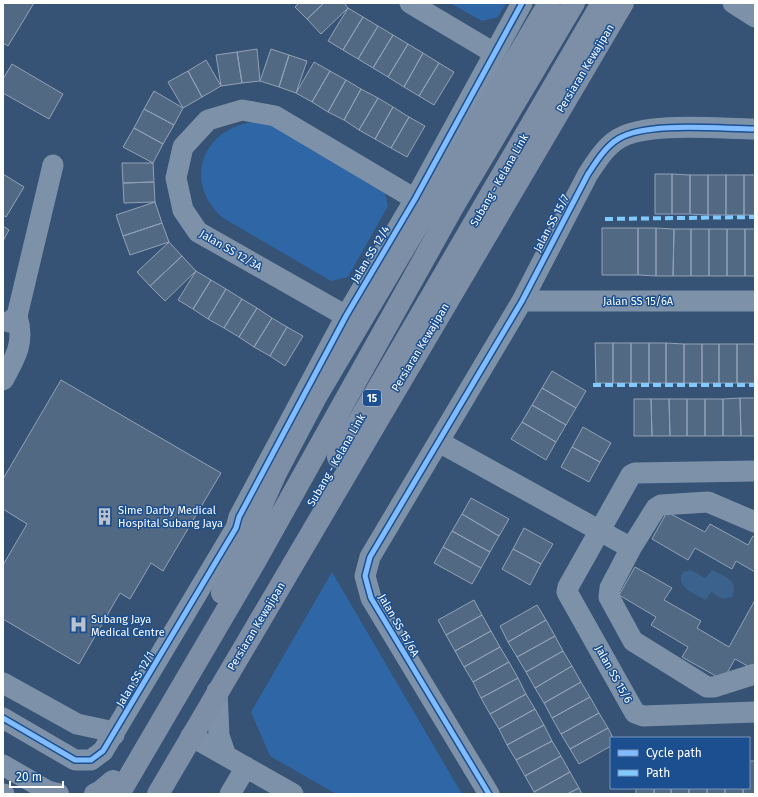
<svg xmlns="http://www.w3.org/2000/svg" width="758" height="797" viewBox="0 0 758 797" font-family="'Fira Sans',sans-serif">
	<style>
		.green { fill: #2f66a5 }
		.water { fill: #3b618d }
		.building { fill: #526984; stroke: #92a2b6 }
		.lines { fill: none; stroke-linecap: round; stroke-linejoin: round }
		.minor { stroke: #7d92a8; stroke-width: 21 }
		.major { stroke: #7d8ea7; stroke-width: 22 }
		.quiet { stroke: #80caff; stroke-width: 4; stroke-dasharray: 8 4; stroke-linecap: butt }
		.cycleway-casing { stroke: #1b4f8f; stroke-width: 8 }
		.cycleway { stroke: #80bcff; stroke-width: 5 }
		.labels { text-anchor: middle; stroke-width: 3; stroke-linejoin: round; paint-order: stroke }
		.shield { fill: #1b4f8f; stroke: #bbcadd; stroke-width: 1 }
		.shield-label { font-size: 10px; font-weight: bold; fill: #fff }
		.street-label { font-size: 11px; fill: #fff; stroke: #1b4f8f }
		.poi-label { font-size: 11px; fill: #fff; stroke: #1b4f8f; text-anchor: start }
	</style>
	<rect width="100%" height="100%" fill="#365274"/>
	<!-- green -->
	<path class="green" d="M450 3H506L498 17 482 21Z
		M255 122 276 127 384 190 388 206 348 277 331 281 223 218C182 183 202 127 255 122Z
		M332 572 462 794H336L270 756 251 712Z"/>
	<!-- water -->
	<path class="water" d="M691 570 705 578 712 570C724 576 740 580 732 597L722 599 711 592 706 600C695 594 674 587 683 572Z"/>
	<!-- building -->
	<path class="building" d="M3 3H34L8 46 3 43Z
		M299 3H324L307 19 295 7Z
		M324 3H344L348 8 321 34 307 19Z
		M348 8 363 17 343 50 328 41Z
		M363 17 378 26 358 59 343 50Z
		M378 26 393 35 373 68 358 59Z
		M393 35 408 44 388 77 373 68Z
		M408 44 423 53 404 87 388 77Z
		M257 49 260 81 242 83 237 52Z
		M271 49 289 55 279 87 260 81Z
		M237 52 242 83 221 86 216 55Z
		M423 53 439 63 419 96 404 87Z
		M289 55 307 61 296 93 279 87Z
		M206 60 221 86 202 97 188 71Z
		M314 62 330 71 312 102 296 93Z
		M439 63 454 72 434 105 419 96Z
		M12 64 63 94 49 119 3 93V79Z
		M188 71 202 97 183 108 168 82Z
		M330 71 346 80 328 112 312 102Z
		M346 80 361 89 344 120 328 112Z
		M361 89 378 98 359 130 344 120Z
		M154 91 183 108 174 125 144 109Z
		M378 98 393 107 375 139 359 130Z
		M393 107 409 117 391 148 375 139Z
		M144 109 174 125 163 144 134 128Z
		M409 117 425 126 407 157 391 148Z
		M134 128 163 144 153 163 123 147Z
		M122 163H153L154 182 123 183Z
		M3 174 24 187 6 217 3 215Z
		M655 174H672V214H655Z
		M672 174 690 175V214H672Z
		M690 175H708V215L690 214Z
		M708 175H726V215H708Z
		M726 175H744V215H726Z
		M744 175H755V215H744Z
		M154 182 155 202 124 203 123 183Z
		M155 202 162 223 123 236 116 215Z
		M162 223 169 242 130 255 123 236Z
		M3 226 9 230 3 241Z
		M602 228H638V275H602Z
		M638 228H656V276L638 275Z
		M656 228 674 229 673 276H656Z
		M674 229H691V276H673Z
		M691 229H709V276H691Z
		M709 229H727V276H709Z
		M727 229H745V276H727Z
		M745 229H755V276H745Z
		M169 242 182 256 150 286 137 272Z
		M182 256 196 271 165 301 150 286Z
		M196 271 211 280 193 309 178 300Z
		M211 280 226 289 208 319 193 309Z
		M226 289 242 299 224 328 208 319Z
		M242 299 257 308 239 337 224 328Z
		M257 308 272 318 254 347 239 337Z
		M272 318 287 327 270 356 254 347Z
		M287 327 303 336 285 366 270 356Z
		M595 343H613V383H596Z
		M613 343H631V383H613Z
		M631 343H649V383H631Z
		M649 343H666V383H649Z
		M666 343 684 344V383H666Z
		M684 344H702V383H684Z
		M702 344H719V383H702Z
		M719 344H737V383H719Z
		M737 344H755V383H737Z
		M552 371 586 391 576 408 542 388Z
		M61 380 221 473 163 571 151 563 130 599 120 593 79 664 3 619V565L27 524 3 509V479Z
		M542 388 576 408 566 425 532 405Z
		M740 398H755V436H741Z
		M740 398 741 436H723V399Z
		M634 399H651L652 436H634Z
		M651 399H669L670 436H652Z
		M669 399H687V436H670Z
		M687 399H705V436H687Z
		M705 399H723V436H705Z
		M532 405 566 425 556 442 522 422Z
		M522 422 556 442 546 460 511 439Z
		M583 427 611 443 600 462 572 447Z
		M572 447 600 462 589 482 561 467Z
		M471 498 509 519 499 536 462 514Z
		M667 512 705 532 710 524 748 545 753 536 755 537V572L736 561 732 569 695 548 688 560 652 539Z
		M462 514 499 536 490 552 452 531Z
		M524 528 553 544 541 564 513 549Z
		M452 531 490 552 481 568 443 547Z
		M443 547 481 568 472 584 434 563Z
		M513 549 541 564 530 585 502 569Z
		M635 567 672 588 664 600 701 621 697 628 729 647 755 600V665L753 669 735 659 723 680 682 657 688 647 651 625 656 617 619 595Z
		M474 600 482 615 446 635 438 620Z
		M537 605 546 620 508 642 500 626Z
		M482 615 491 631 455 651 446 635Z
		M546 620 555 636 517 657 508 642Z
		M491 631 500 647 464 667 455 651Z
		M555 636 563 651 526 672 517 657Z
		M500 647 509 662 473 682 464 667Z
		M563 651 572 666 535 688 526 672Z
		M509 662 518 678 481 698 473 682Z
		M572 666 581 682 544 703 535 688Z
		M518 678 526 694 490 714 481 698Z
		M581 682 590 697 552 718 544 703Z
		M526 694 535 709 499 729 490 714Z
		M590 697 599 713 561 734 552 718Z
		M535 709 544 725 507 745 499 729Z
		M599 713 608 728 570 749 561 734Z
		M544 725 552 741 516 760 507 745Z
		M608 728 613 738H611V746L579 764 570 749Z
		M552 741 561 756 525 776 516 760Z
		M561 756 570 772 534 792 525 776Z
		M749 761H755V794H743V788H749Z
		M570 772 579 788 567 794H535L534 792Z
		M579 788 582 794H567Z
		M636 788H654V794H636Z
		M654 788H671V794H654Z
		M671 788H689V794H671Z
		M689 788H707V794H689Z
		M707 788H725V794H707Z
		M725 788H743V794H725Z"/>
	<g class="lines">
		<!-- minor -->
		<path class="minor" d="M410 3 494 53
			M733 3 755 17
			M522 301H755
			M346 316 198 232 183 210 176 178 183 147 208 120 242 110 275 116 415 199
			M9 322 17 316 53 165
			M3 380C16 357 25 342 17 316
			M439 442 631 548
			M755 471 635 473 631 475 568 587 567 592 635 713 643 716 755 712
			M755 522 708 502 661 505 656 508 631 548 610 588 609 597 633 641 707 687H714L755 674
			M3 683 77 724 105 730 114 735
			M217 691 219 736 226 756
			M3 718 75 760H91L103 751 236 528 239 517 346 316 415 199 522 3
			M191 736 293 794
			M3 765 53 794
			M3 794H4
			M230 794 246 767
			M489 794 371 598 365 576 370 557 522 301 588 174C596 162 605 147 618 139 647 121 721 129 755 129"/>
		<!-- major -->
		<path class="major" d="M338 457 602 3
			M222 593 276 473 316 397 549 3
			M49 792 58 794
			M95 794 101 791 113 781
			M119 794 256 560 453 207 574 3
			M158 794 623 3"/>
		<!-- quiet -->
		<path class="quiet" d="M605 219 755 217
			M593 385H755"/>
		<defs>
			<path id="cycleway" d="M3 718 75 760H91L103 751 236 528 239 517 346 316 415 199 522 3
				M489 794 371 598 365 576 370 557 522 301 588 174C596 162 605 147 618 139 647 121 721 129 755 129"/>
		</defs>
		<!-- cycleway casing -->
		<use href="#cycleway" class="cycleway-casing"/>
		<!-- cycleway -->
		<use href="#cycleway" class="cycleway"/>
	</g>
	<!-- icons -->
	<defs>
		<symbol id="building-bare" viewBox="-9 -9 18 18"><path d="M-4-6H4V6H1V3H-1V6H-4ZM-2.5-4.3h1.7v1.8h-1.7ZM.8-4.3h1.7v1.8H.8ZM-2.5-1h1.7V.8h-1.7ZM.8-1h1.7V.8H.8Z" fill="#b9c2ce" stroke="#1b4f8f" stroke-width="2.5" paint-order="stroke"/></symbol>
		<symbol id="hospital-bare" viewBox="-9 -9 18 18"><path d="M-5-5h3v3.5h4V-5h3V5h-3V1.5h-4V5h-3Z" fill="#b9c2ce" stroke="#1b4f8f" stroke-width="2.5" paint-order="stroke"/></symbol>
	</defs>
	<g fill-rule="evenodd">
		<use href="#building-bare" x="92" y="504" width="25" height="25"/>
		<use href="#hospital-bare" x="66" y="612" width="25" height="25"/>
	</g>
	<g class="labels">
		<!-- shield labels -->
		<rect class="shield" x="363" y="390" width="18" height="16" rx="3"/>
		<g class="shield-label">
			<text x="372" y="402">15</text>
		</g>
		<!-- street labels -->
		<g class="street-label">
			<text transform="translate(585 68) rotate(-59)" y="4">Persiaran Kewajipan</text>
			<text transform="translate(499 180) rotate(-60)" y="4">Subang - Kelana Link</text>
			<text transform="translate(551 223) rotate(-62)" y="4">Jalan SS 15/7</text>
			<text transform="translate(231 250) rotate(30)" y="4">Jalan SS 12/3A</text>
			<text transform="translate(370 254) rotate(-59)" y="4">Jalan SS 12/4</text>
			<text x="638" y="305">Jalan SS 15/6A</text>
			<text transform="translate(420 347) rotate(-59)" y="4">Persiaran Kewajipan</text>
			<text transform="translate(336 460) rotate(-60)" y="4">Subang - Kelana Link</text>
			<text transform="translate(399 625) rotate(60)" y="4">Jalan SS 15/6A</text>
			<text transform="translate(256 626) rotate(-59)" y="4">Persiaran Kewajipan</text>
			<text transform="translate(614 674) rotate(61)" y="4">Jalan SS 15/6</text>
			<text transform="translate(135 679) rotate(-59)" y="4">Jalan SS 12/1</text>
		</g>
		<!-- poi labels -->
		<g class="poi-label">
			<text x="118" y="514">Sime Darby Medical<tspan x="118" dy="13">Hospital Subang Jaya</tspan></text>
			<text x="91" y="623">Subang Jaya<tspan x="91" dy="13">Medical Centre</tspan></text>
		</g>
	</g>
	<!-- border -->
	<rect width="758" height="797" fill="none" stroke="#ffffff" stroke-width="8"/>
	<!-- legend -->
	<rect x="610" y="737" width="140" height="52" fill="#1b4f8f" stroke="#7695bc"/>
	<rect x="618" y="750" width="20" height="6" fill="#80bcff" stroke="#7695bc"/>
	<text x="646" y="757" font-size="12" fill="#ffffff">Cycle path</text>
	<rect x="618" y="770" width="20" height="6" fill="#80caff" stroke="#7695bc"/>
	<text x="646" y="777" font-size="12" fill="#ffffff">Path</text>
	<!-- scale -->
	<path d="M10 781v6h53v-6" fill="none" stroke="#ffffff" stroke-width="2"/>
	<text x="16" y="781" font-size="12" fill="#ffffff" stroke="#1b4f8f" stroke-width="3" paint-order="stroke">20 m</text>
</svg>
